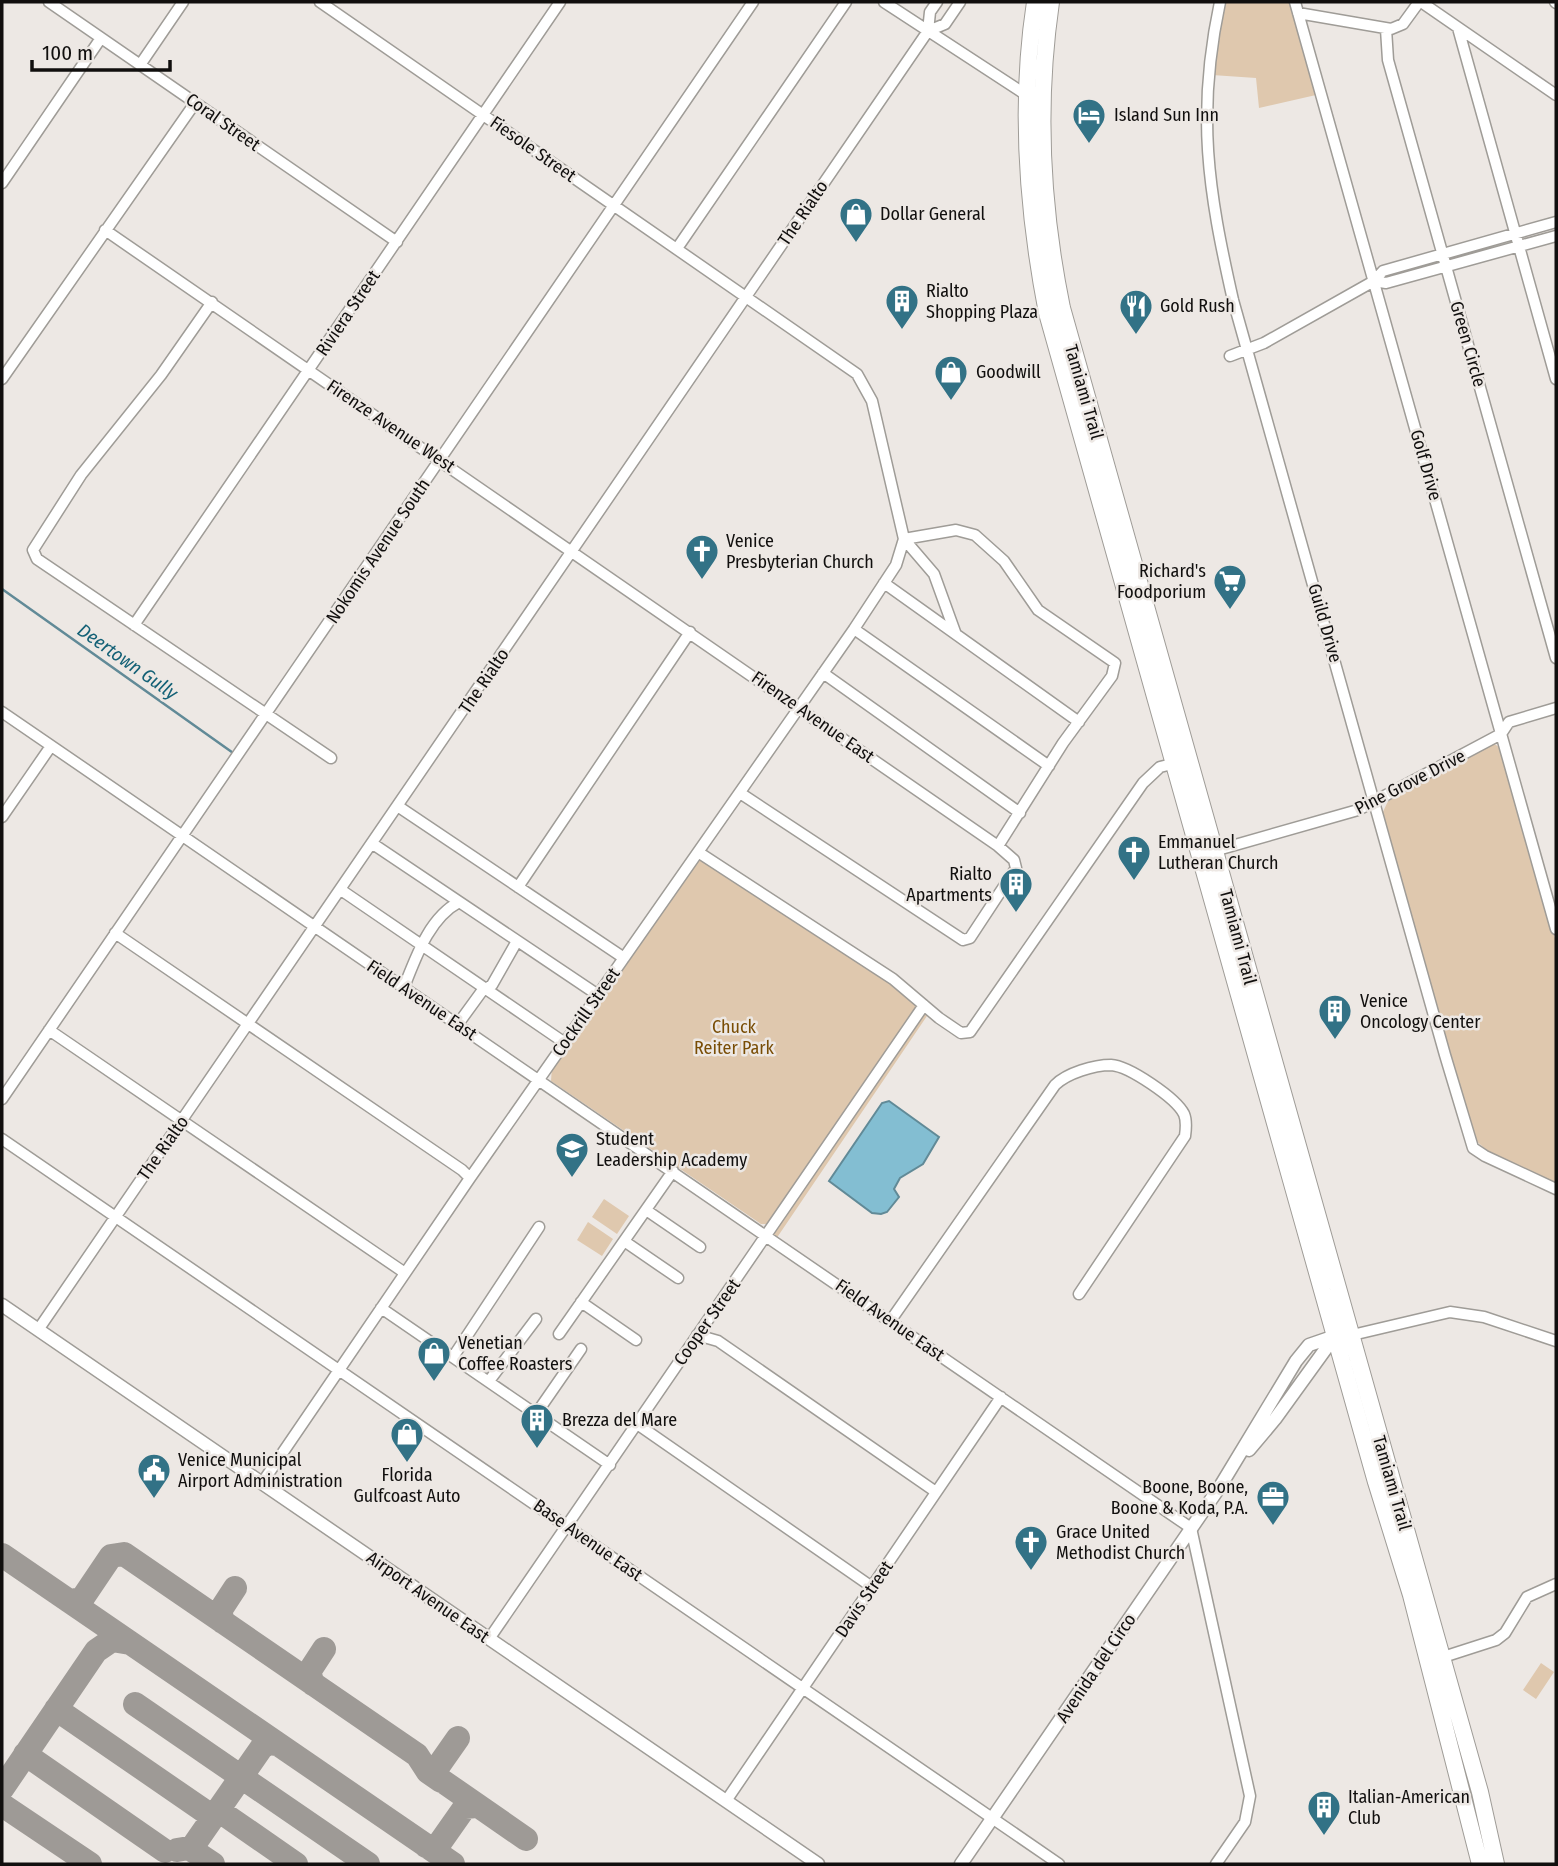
<svg xmlns="http://www.w3.org/2000/svg" width="1558" height="1866" viewBox="0 0 1558 1866" font-family="'Fira Sans Condensed',sans-serif">
	<style>
		.green { fill: #dfc8ae }
		.water { fill: #83bed2; stroke: #618a97; stroke-width: 2 }
		.lines { fill: none; stroke-linecap: round; stroke-linejoin: round }
		.stream { stroke: #618a97; stroke-width: 2.5 }
		.taxiway { stroke: #9e9a96; stroke-width: 24 }
		.minor-casing { stroke: #9f9c97; stroke-width: 13 }
		.tertiary-casing { stroke: #9f9c97; stroke-width: 15 }
		.primary-casing { stroke: #9f9c97; stroke-width: 18 }
		.minor { stroke: #fff; stroke-width: 10 }
		.tertiary { stroke: #fff; stroke-width: 12 }
		.primary { stroke: #fff; stroke-width: 16 }
		.labels { text-anchor: middle; stroke-width: 5; stroke-linejoin: round; paint-order: stroke }
		.poi-label { font-size: 18px; fill: #110f0e; stroke: #ede8e4; text-anchor: start }
		.street-label { font-size: 18px; fill: #110f0e; stroke: #ede8e4 }
		.park-label { font-size: 18px; fill: #794d05; stroke: #ede8e4 }
		.water-label { font-size: 19px; font-style: italic; fill: #146176; stroke: #ede8e4 }
	</style>
	<rect width="100%" height="100%" fill="#ede8e4"/>
	<!-- green -->
	<path class="green" d="M1226 2H1289L1316 95 1259 108 1256 78 1212 75Z
		M1493 743 1502 749 1556 942V1184L1492 1155 1473 1138 1382 814 1388 801Z
		M700 860 902 989 915 1003V1009L767 1224H761L551 1081 552 1067 697 861Z
		M918 1011 929 1013 774 1242 760 1229 768 1228Z
		M604 1199 629 1216 617 1234 592 1217Z
		M588 1222 613 1239 602 1256 577 1240Z
		M1541 1663 1554 1672 1536 1699 1523 1690Z"/>
	<!-- water -->
	<path class="water" d="M889 1101 939 1137 923 1164 900 1178 894 1189 899 1197 887 1212 881 1214 872 1213 829 1181 882 1103Z"/>
	<g class="lines">
		<!-- stream -->
		<path class="stream" d="M2 589 236 755"/>
		<!-- taxiway -->
		<path class="taxiway" d="M2 1555 453 1864
			M69 1601 82 1599 111 1556 124 1554 417 1755 428 1772 441 1781
			M223 1622 220 1611 235 1588
			M313 1684 309 1672 324 1649
			M135 1704 368 1864
			M56 1709 213 1817
			M458 1738 437 1768 438 1778 526 1839
			M25 1754 165 1851
			M2 1789 96 1651 112 1640 130 1643
			M2 1805 90 1864
			M218 1810 296 1864
			M426 1846 439 1844 465 1807 477 1806
			M191 1849 262 1747 269 1743 277 1744
			M177 1850 189 1848 213 1864"/>
		<defs>
			<path id="minor" d="M49 2 397 242
				M884 2 1031 98
				M1220 2C1196 114 1208 190 1233 300L1445 1055 1473 1148 1485 1156 1556 1189
				M1295 2 1556 929
				M1421 2 1556 95
				M1555 2 1556 3
				M1298 13 1391 29 1403 24 1419 2
				M1458 28 1556 379
				M1386 29 1388 60 1556 658
				M928 31 945 24 960 2
				M140 65 183 2
				M2 183 101 38
				M105 230 998 846 1014 860 1016 868 970 938 963 940 740 793
				M678 247 846 2
				M1374 281 1383 271 1556 222
				M212 302 161 375 81 475 33 550 37 559 331 758
				M1230 356 1264 343 1374 281 1386 283 1556 236
				M2 379 195 103
				M904 539 956 530 975 535 1004 561 1038 610 1115 663 1112 676 1063 743 998 846
				M904 539 934 574 955 632
				M884 583 1079 722
				M134 625 560 2
				M854 629 1049 766
				M823 673 1020 813
				M2 712 1191 1528 1250 1796 1245 1822 1216 1864
				M399 807 624 958
				M2 817 51 746
				M373 844 598 995
				M1214 851 1358 810 1501 734 1509 722 1556 708
				M698 852 893 979 939 1018 961 1033 970 1032 1143 783 1160 767 1180 762
				M518 887 690 632
				M341 890 565 1043
				M115 933 462 1170 470 1178
				M404 987C416 957 429 918 459 902
				M458 1024 482 991 492 985 517 941
				M49 1030 405 1273
				M2 1099 753 2
				M2 1139 1059 1864
				M646 1210 700 1247
				M624 1241 678 1278
				M581 1302 636 1340
				M381 1308 610 1465
				M891 1320 1055 1085C1067 1073 1094 1065 1111 1065 1129 1066 1176 1098 1184 1114 1187 1121 1186 1129 1185 1136L1079 1294
				M38 1330 928 31 930 12 937 2
				M559 1334 673 1171
				M697 1335 718 1341 936 1492
				M1348 1336 1450 1312 1484 1317 1556 1341
				M453 1357 539 1227
				M489 1381 536 1319
				M536 1414 581 1349
				M637 1424 872 1587
				M262 1483 470 1178 854 629 896 565 904 539 872 401 857 374 320 2
				M489 1639 924 1005
				M1437 1659 1496 1640 1505 1633 1527 1597 1556 1584
				M726 1801 1001 1397"/>
			<path id="tertiary" d="M2 1305 818 1864
				M1249 1450 1275 1419 1335 1336
				M961 1864 1221 1485 1296 1361 1309 1345 1335 1336"/>
			<path id="primary" d="M1035 2C1019 106 1027 210 1047 313L1376 1482 1411 1595 1480 1864
				M1051 2C1036 105 1041 206 1062 308L1480 1792 1496 1864"/>
		</defs>
		<!-- minor casing -->
		<use href="#minor" class="minor-casing"/>
		<!-- tertiary casing -->
		<use href="#tertiary" class="tertiary-casing"/>
		<!-- primary casing -->
		<use href="#primary" class="primary-casing"/>
		<!-- minor -->
		<use href="#minor" class="minor"/>
		<!-- tertiary -->
		<use href="#tertiary" class="tertiary"/>
		<!-- primary -->
		<use href="#primary" class="primary"/>
	</g>
	<!-- icons -->
	<defs>
		<symbol id="hotel-pin" viewBox="-11 -11 22 30"><path d="M0 17L-7.5 6A9.5 9.5 0 1 1 7.5 6Z" fill="#327286" stroke="#ede8e4"/><path d="M-6-4.5h1.5V1H6V5H4.5V3h-9V5H-6ZM-4 0a1.8 1.8 0 1 1 3.6 0ZM.5 0V-2.5h3Q6-2.5 6 0Z" fill="#fff"/></symbol>
		<symbol id="shop-pin" viewBox="-11 -11 22 30"><path d="M0 17L-7.5 6A9.5 9.5 0 1 1 7.5 6Z" fill="#327286" stroke="#ede8e4"/><path d="M-5-2.5h2.3a2.7 3.5 0 0 1 5.4 0H5L5.5 6h-11ZM-1.5-2.5h3a1.5 2.3 0 0 0-3 0Z" fill="#fff"/></symbol>
		<symbol id="building-pin" viewBox="-11 -11 22 30"><path d="M0 17L-7.5 6A9.5 9.5 0 1 1 7.5 6Z" fill="#327286" stroke="#ede8e4"/><path d="M-4-6H4V6H1V3H-1V6H-4ZM-2.5-4.3h1.7v1.8h-1.7ZM.8-4.3h1.7v1.8H.8ZM-2.5-1h1.7V.8h-1.7ZM.8-1h1.7V.8H.8Z" fill="#fff"/></symbol>
		<symbol id="restaurant-pin" viewBox="-11 -11 22 30"><path d="M0 17L-7.5 6A9.5 9.5 0 1 1 7.5 6Z" fill="#327286" stroke="#ede8e4"/><path d="M-5-6h1v4h1v-4h1v4h1v-4h1v5L-1.5 .5V6h-2V.5L-5-1ZM5-6V6H3V1.5H1.5Q1.5-4 5-6Z" fill="#fff"/></symbol>
		<symbol id="church-pin" viewBox="-11 -11 22 30"><path d="M0 17L-7.5 6A9.5 9.5 0 1 1 7.5 6Z" fill="#327286" stroke="#ede8e4"/><path d="M-1.2-6h2.4v3.5h3.3v2.4h-3.3V6h-2.4V-.1h-3.3v-2.4h3.3Z" fill="#fff"/></symbol>
		<symbol id="supermarket-pin" viewBox="-11 -11 22 30"><path d="M0 17L-7.5 6A9.5 9.5 0 1 1 7.5 6Z" fill="#327286" stroke="#ede8e4"/><path d="M-6-5.5h2.5l.6 2H6L4.5 2H-2.5L-4.4-4H-6ZM-1.5 3.2a1.3 1.3 0 1 0 .1 0ZM3 3.2a1.3 1.3 0 1 0 .1 0Z" fill="#fff"/></symbol>
		<symbol id="school-pin" viewBox="-11 -11 22 30"><path d="M0 17L-7.5 6A9.5 9.5 0 1 1 7.5 6Z" fill="#327286" stroke="#ede8e4"/><path d="M0-5L7-2L0 1L-7-2ZM-4 1L0 2.5L4 1V4Q0 6-4 4Z" fill="#fff"/></symbol>
		<symbol id="civic-pin" viewBox="-11 -11 22 30"><path d="M0 17L-7.5 6A9.5 9.5 0 1 1 7.5 6Z" fill="#327286" stroke="#ede8e4"/><path d="M-.6-6.5H3V-4.5H.6V-3L4-1V1h2V6H-6V1h2V-1L-.6-3ZM-1.2 2.5V6h2.4V2.5Z" fill="#fff"/></symbol>
		<symbol id="office-pin" viewBox="-11 -11 22 30"><path d="M0 17L-7.5 6A9.5 9.5 0 1 1 7.5 6Z" fill="#327286" stroke="#ede8e4"/><path d="M-6-3h4V-5.5h4V-3h4V5H-6ZM-1-4.5V-3h2v-1.5ZM-6 0V1H6V0Z" fill="#fff"/></symbol>
	</defs>
	<g fill-rule="evenodd">
		<use href="#hotel-pin" x="1070" y="96" width="38" height="52"/>
		<use href="#shop-pin" x="837" y="195" width="38" height="52"/>
		<use href="#building-pin" x="883" y="282" width="38" height="52"/>
		<use href="#restaurant-pin" x="1117" y="287" width="38" height="52"/>
		<use href="#shop-pin" x="932" y="353" width="38" height="52"/>
		<use href="#church-pin" x="683" y="532" width="38" height="52"/>
		<use href="#supermarket-pin" x="1211" y="562" width="38" height="52"/>
		<use href="#church-pin" x="1115" y="833" width="38" height="52"/>
		<use href="#building-pin" x="997" y="865" width="38" height="52"/>
		<use href="#building-pin" x="1316" y="992" width="38" height="52"/>
		<use href="#school-pin" x="553" y="1130" width="38" height="52"/>
		<use href="#shop-pin" x="415" y="1334" width="38" height="52"/>
		<use href="#building-pin" x="518" y="1401" width="38" height="52"/>
		<use href="#shop-pin" x="388" y="1415" width="38" height="52"/>
		<use href="#civic-pin" x="135" y="1451" width="38" height="52"/>
		<use href="#office-pin" x="1254" y="1478" width="38" height="52"/>
		<use href="#church-pin" x="1012" y="1523" width="38" height="52"/>
		<use href="#building-pin" x="1305" y="1788" width="38" height="52"/>
	</g>
	<g class="labels">
		<!-- poi labels -->
		<g class="poi-label">
			<text x="1114" y="121">Island Sun Inn</text>
			<text x="880" y="220">Dollar General</text>
			<text x="926" y="297">Rialto<tspan x="926" dy="21">Shopping Plaza</tspan></text>
			<text x="1160" y="312">Gold Rush</text>
			<text x="976" y="378">Goodwill</text>
			<text x="726" y="547">Venice<tspan x="726" dy="21">Presbyterian Church</tspan></text>
			<text x="1206" y="577" text-anchor="end">Richard's<tspan x="1206" dy="21">Foodporium</tspan></text>
			<text x="1158" y="848">Emmanuel<tspan x="1158" dy="21">Lutheran Church</tspan></text>
			<text x="992" y="880" text-anchor="end">Rialto<tspan x="992" dy="21">Apartments</tspan></text>
			<text x="1360" y="1007">Venice<tspan x="1360" dy="21">Oncology Center</tspan></text>
			<text x="596" y="1145">Student<tspan x="596" dy="21">Leadership Academy</tspan></text>
			<text x="458" y="1349">Venetian<tspan x="458" dy="21">Coffee Roasters</tspan></text>
			<text x="562" y="1426">Brezza del Mare</text>
			<text x="178" y="1466">Venice Municipal<tspan x="178" dy="21">Airport Administration</tspan></text>
			<text x="407" y="1481" text-anchor="middle">Florida<tspan x="407" dy="21">Gulfcoast Auto</tspan></text>
			<text x="1248" y="1493" text-anchor="end">Boone, Boone,<tspan x="1248" dy="21">Boone &amp; Koda, P.A.</tspan></text>
			<text x="1056" y="1538">Grace United<tspan x="1056" dy="21">Methodist Church</tspan></text>
			<text x="1348" y="1803">Italian-American<tspan x="1348" dy="21">Club</tspan></text>
		</g>
		<!-- street labels -->
		<g class="street-label">
			<text transform="translate(223 122) rotate(35)" y="6">Coral Street</text>
			<text transform="translate(533 149) rotate(35)" y="6">Fiesole Street</text>
			<text transform="translate(803 213) rotate(-56)" y="6">The Rialto</text>
			<text transform="translate(348 313) rotate(-56)" y="6">Riviera Street</text>
			<text transform="translate(1468 344) rotate(74)" y="6">Green Circle</text>
			<text transform="translate(1084 392) rotate(74)" y="6">Tamiami Trail</text>
			<text transform="translate(391 426) rotate(34)" y="6">Firenze Avenue West</text>
			<text transform="translate(1426 465) rotate(74)" y="6">Golf Drive</text>
			<text transform="translate(378 551) rotate(-56)" y="6">Nokomis Avenue South</text>
			<text transform="translate(1325 623) rotate(74)" y="6">Guild Drive</text>
			<text transform="translate(484 681) rotate(-56)" y="6">The Rialto</text>
			<text transform="translate(813 717) rotate(35)" y="6">Firenze Avenue East</text>
			<text transform="translate(1410 782) rotate(-27)" y="6">Pine Grove Drive</text>
			<text transform="translate(1238 937) rotate(75)" y="6">Tamiami Trail</text>
			<text transform="translate(422 1000) rotate(34)" y="6">Field Avenue East</text>
			<text transform="translate(586 1012) rotate(-55)" y="6">Cockrill Street</text>
			<text transform="translate(163 1148) rotate(-55)" y="6">The Rialto</text>
			<text transform="translate(890 1320) rotate(35)" y="6">Field Avenue East</text>
			<text transform="translate(707 1322) rotate(-55)" y="6">Cooper Street</text>
			<text transform="translate(1392 1483) rotate(74)" y="6">Tamiami Trail</text>
			<text transform="translate(588 1540) rotate(35)" y="6">Base Avenue East</text>
			<text transform="translate(428 1597) rotate(35)" y="6">Airport Avenue East</text>
			<text transform="translate(864 1599) rotate(-56)" y="6">Davis Street</text>
			<text transform="translate(1096 1668) rotate(-56)" y="6">Avenida del Circo</text>
		</g>
		<!-- park labels -->
		<g class="park-label">
			<text x="734" y="1033">Chuck<tspan x="734" dy="21">Reiter Park</tspan></text>
		</g>
		<!-- water labels -->
		<g class="water-label">
			<text transform="translate(128 661) rotate(35)" y="7">Deertown Gully</text>
		</g>
	</g>
	<!-- border -->
	<rect width="1558" height="1866" fill="none" stroke="#110f0e" stroke-width="7"/>
	<!-- scale -->
	<path d="M32 60v10h138v-10" fill="none" stroke="#110f0e" stroke-width="3.5"/>
	<text x="42" y="60" font-size="21" fill="#110f0e" stroke="#ede8e4" stroke-width="5" paint-order="stroke">100 m</text>
</svg>
